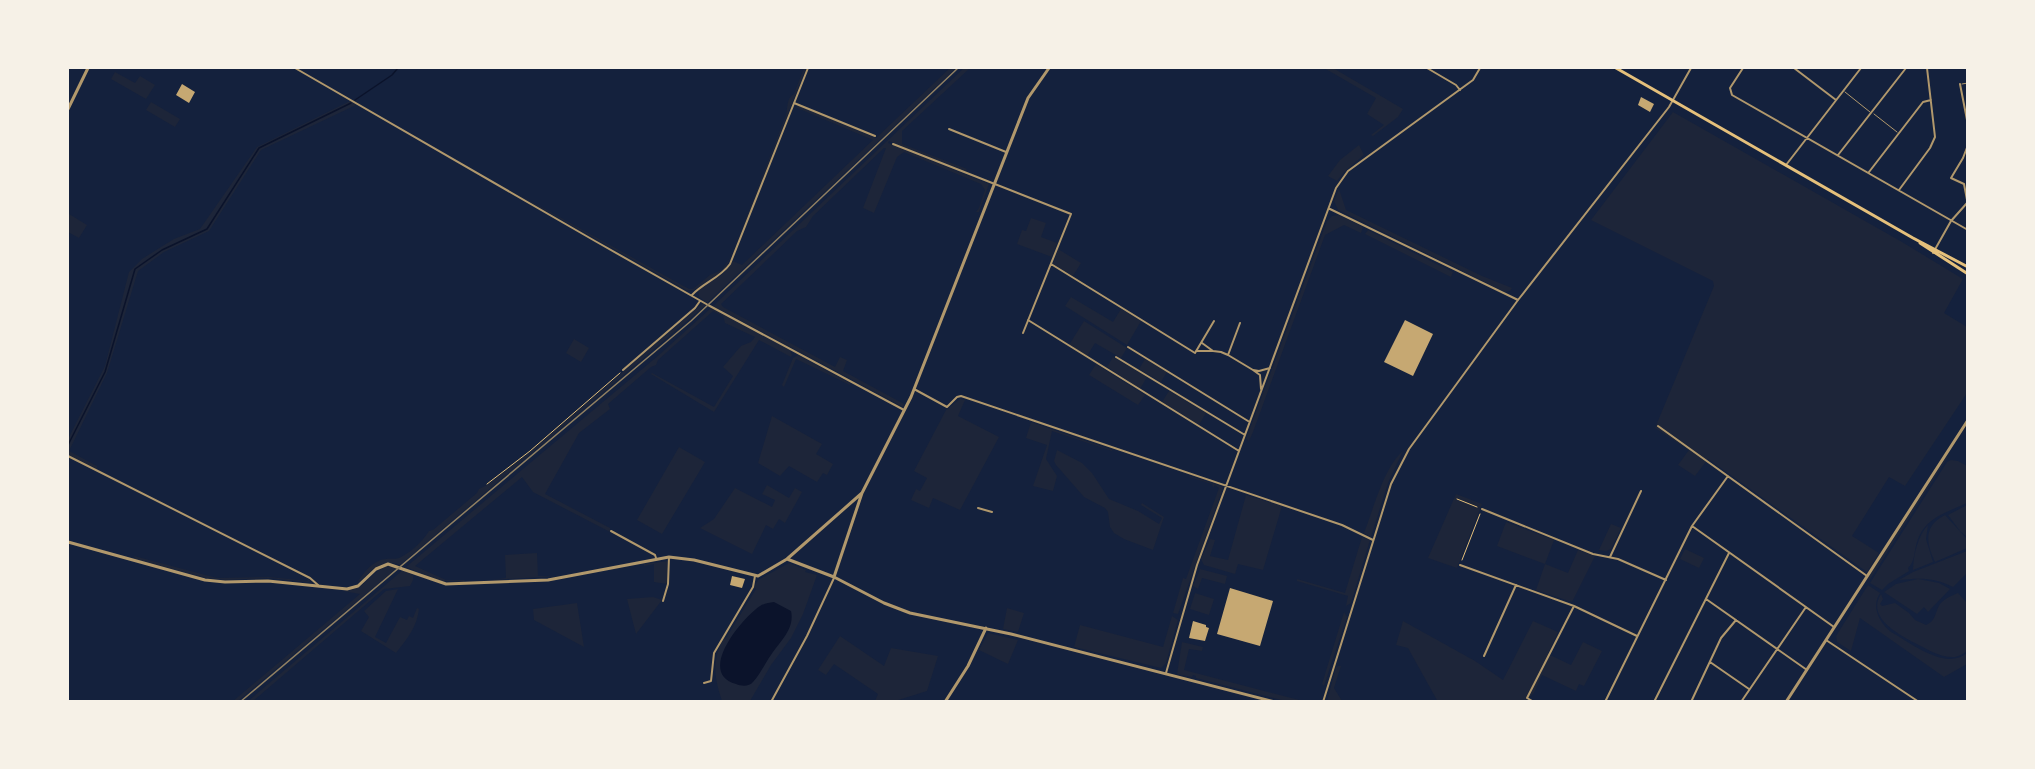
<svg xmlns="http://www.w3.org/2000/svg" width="2035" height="769" viewBox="0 0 2035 769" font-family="'Golos Text',sans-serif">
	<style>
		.green { fill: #1d2539 }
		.water { fill: #0b132b }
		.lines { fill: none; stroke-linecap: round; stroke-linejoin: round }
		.stream { stroke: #0b132b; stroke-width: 1.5 }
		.building { fill: #c6a872 }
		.path { stroke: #e5c07b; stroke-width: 1 }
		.service { stroke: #b1986c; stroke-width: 1 }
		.minor { stroke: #b1986c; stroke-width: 2 }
		.tertiary { stroke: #b1986c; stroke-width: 3 }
		.secondary { stroke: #e5c07b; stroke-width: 3 }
		.rail { stroke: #918062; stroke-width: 1.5 }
	</style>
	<rect width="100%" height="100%" fill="#14213d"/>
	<!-- green -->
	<path class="green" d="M804 68H806L732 255 725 268 717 275 694 290H686L509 190 545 209 689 289H693L710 275 722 270 732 255 786 115C788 108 786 98 794 94Z
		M950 68H956L707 303 699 297 698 290 724 273 733 261 742 265 873 140 795 107 799 106 876 138Z
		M964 68H970L902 131V144L967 169 965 171 889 141 888 143 989 184 979 212H976L979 208 985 190 981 184 904 152 897 157 874 213 863 208 886 148H884L813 216 806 227 797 231 721 304 723 307 835 367 840 357 847 360 843 371 904 404 903 407 713 306Z
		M1324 68H1333L1403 109 1398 117 1373 136 1371 135 1384 125 1367 114 1376 98Z
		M115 72 135 83 140 76 155 85 146 99 111 79Z
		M350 101 356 105 261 150 209 231 164 252 138 271 107 373 69 451 97 466V469L68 455V439L105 366 129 272 142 259 161 247 174 239 200 229 257 147Z
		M151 102 180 119 175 127 146 110Z
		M1673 112 1902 242 1963 279 1944 313 1967 327V393L1905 486 1889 477 1852 536 1879 553 1867 572 1708 459 1695 476 1678 465 1689 450 1655 428 1714 286 1713 281 1591 220Z
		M1359 145 1364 155 1345 171 1337 181 1328 176 1340 160Z
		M1339 189 1346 210 1482 276 1512 288 1510 291 1505 292 1338 210 1334 201Z
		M69 214 87 225 79 238 68 232Z
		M1339 215 1363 227 1361 233 1344 225 1325 235 1253 432 1249 441 1246 439 1327 221 1332 216Z
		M1031 218 1046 223 1041 237 1057 243 1052 257 1017 244 1022 230 1026 231Z
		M1368 230 1453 272 1451 277 1365 234Z
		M1058 249 1081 263 1073 276 1053 264Z
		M1071 297 1113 322 1121 309 1141 321 1127 345 1065 306Z
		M703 303 706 305 400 565C380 558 372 572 357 583 364 572 373 560 386 559 392 558 396 560 401 557 411 552 423 541 429 531L433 530 477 493 479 489 487 485 531 451Z
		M711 308 790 350 792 355 791 357 759 340 714 412 651 374 652 373 714 407 733 376 723 367 741 346 751 342 755 337 725 323 723 316 713 311 658 360 656 365 651 367 608 404 610 409 579 433 545 494 610 528V532L533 492 522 477 415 566 446 580H465L464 582 441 581 406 567 659 355Z
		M1084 321 1127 348 1121 358 1095 343 1087 356 1069 345Z
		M574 339 589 348 581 362 566 353Z
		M798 355 850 383V385L796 359 784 387 782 385 793 358Z
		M1113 357 1147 377 1140 389 1107 367Z
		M1145 359 1167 372 1161 382 1139 369Z
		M1096 364 1145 395 1138 405 1089 375Z
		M1169 391 1206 413 1199 425 1162 402Z
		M960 399 965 400 958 416 999 437 960 510 933 498 929 508 911 500 916 489 920 491 927 478 914 471 946 410Z
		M772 416 822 444 816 454 833 464 827 475 823 473 817 482 789 466 780 476 758 463Z
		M1031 422 1112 450V451L1052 431 1046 459 1057 476 1053 491 1033 486 1047 445 1026 438Z
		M679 447 705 462 662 534 637 520Z
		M1057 450 1082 463 1092 473 1109 499 1138 511 1159 524 1162 518 1141 505 1142 503 1164 517 1153 550 1124 539 1114 533 1110 527 1108 512 1105 508 1084 497 1056 465 1054 461Z
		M1403 451 1388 483 1371 537 1364 533C1373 510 1384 467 1403 451Z
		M1947 456 1948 457 1869 581 1868 578Z
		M1951 460 1958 461 1967 466V503C1946 513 1925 517 1917 542 1914 551 1915 562 1908 568L1909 571 1888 584 1882 590 1870 583 1947 462Z
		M1190 476 1221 486 1223 488 1178 614 1173 613 1183 578 1186 579 1219 488 1215 485 1213 488 1212 484 1189 477Z
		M767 485 789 498 795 488 802 492 785 523 779 519 773 529 766 525 752 554 700 528 714 519 735 488 772 507 775 500 762 494Z
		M1456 494 1482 504 1457 568 1428 558Z
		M1246 495 1282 506 1263 570 1238 564 1235 574 1204 565 1201 559 1210 539 1215 540 1210 556 1228 560Z
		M1967 505V537L1960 531 1948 515Z
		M1945 515 1967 539V548L1935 562C1926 543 1923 526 1945 515Z
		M1506 522 1554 540 1545 564 1568 573 1578 550 1595 556 1572 602 1536 590 1545 564 1497 546Z
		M1611 524 1621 528 1611 549 1606 551 1599 550Z
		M1928 525 1926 539 1933 562 1913 570C1913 556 1918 535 1928 525Z
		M1362 537 1370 540 1351 603 1346 606 1348 596 1297 581V579L1345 593Z
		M1685 549 1704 558 1699 568 1680 559Z
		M1967 551V573L1953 587C1933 577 1920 578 1899 580L1913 572Z
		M537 553 538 576H558L491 580 506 578 505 555Z
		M134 556 217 578 269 577 308 581 306 578 311 581 308 582 269 578 226 580 206 578 135 559Z
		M668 561 667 584 654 582V564L644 566V564Z
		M789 563 806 570 805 572 817 575 803 614 791 638 771 665 750 701H722C714 677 712 662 723 639L726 638 756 589 754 587 758 580Z
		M387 566 397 568 238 701 232 702 360 594 343 591C367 590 367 574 387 566Z
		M1200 569 1227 576 1225 584 1202 578 1198 589 1193 586Z
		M403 570 413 575V580L410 586 384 589 253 701 247 702Z
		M1918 579 1939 583 1950 589 1928 612 1924 607 1917 614 1884 592 1896 584Z
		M1868 585 1880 593C1871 607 1879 622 1891 632 1911 643 1945 671 1967 653V664L1944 677 1860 618 1851 651 1837 642 1836 636Z
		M398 589 375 637 386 643 400 617 407 620 409 616 413 618 417 608 419 609C417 627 407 639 396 653L361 631 369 617 364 611 386 591Z
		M1195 593 1214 599 1209 615 1190 609Z
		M1958 593 1967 603V651C1963 654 1960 656 1955 657 1940 658 1927 649 1915 643 1898 634 1866 617 1881 594L1883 599 1880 604 1882 606 1895 603 1909 613 1915 620 1926 625C1936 621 1935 612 1940 604 1945 598 1951 596 1958 593Z
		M653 597 662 600 636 634 627 599Z
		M577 603 584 647 534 620 533 609Z
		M1007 608 1024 613 1018 632 1003 629Z
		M1344 612 1347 617 1324 686 1322 684Z
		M1172 616 1178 620 1166 663 1161 668 1074 647 1080 625 1163 647Z
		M1403 621 1475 661 1503 680 1533 621 1558 632 1548 654 1571 665 1583 642 1602 651 1584 686 1579 684 1576 691 1542 675 1534 693 1525 701 1438 702 1408 648 1396 645Z
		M988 633 1018 640 1008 664 979 650Z
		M840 636 884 666 891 648 938 656 927 691 895 701H875L878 694 834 664 826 675 818 670Z
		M1182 642 1203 647 1202 651 1189 649 1184 670 1303 701H1285L1196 678V676L1193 675 1192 677 1177 674Z
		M1338 666H1341L1334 688 1342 701H1327L1336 667Z"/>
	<!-- water -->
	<path class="water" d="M774 602 791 611C795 629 780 641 771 655 765 663 760 675 753 682 749 687 741 686 736 684 696 673 742 618 760 606 765 603 769 603 774 602Z"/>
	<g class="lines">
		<!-- stream -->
		<path class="stream" d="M355 100 392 75 398 68
			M68 445 105 372 135 269 162 250 207 229 259 148 351 103"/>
	</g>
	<!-- building -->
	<path class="building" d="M182 84 195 92 189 103 176 95Z
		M1641 97 1654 104 1650 112 1638 105Z
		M1405 320 1433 334 1413 376 1384 362Z
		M732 576 745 579 742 588 730 585Z
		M1230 588 1273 601 1260 646 1217 634Z
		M1193 621 1206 625V627L1209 628 1205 641 1189 638Z"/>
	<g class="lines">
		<!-- path -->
		<path class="path" d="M487 484 530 451 620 373
			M1457 499 1477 507
			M1462 560 1480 514"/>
		<!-- service -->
		<path class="service" d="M1962 84 1968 83
			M1845 92 1870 112
			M1874 114 1897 132"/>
		<!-- minor -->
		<path class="minor" d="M295 68 595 241 708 305 904 410
			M1427 68 1456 85 1460 90
			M1743 68 1730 88 1732 95 1968 230
			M1794 68 1836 100
			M1960 84 1968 125
			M794 103 875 136
			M949 129 1006 152
			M893 144 1071 214 1023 333
			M1968 145 1963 158 1951 178 1964 184 1968 205
			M1838 155 1906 68
			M1786 165 1861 68
			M1869 172 1923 102 1931 100
			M1899 190 1930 148 1935 137 1927 68
			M1330 209 1518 300
			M1933 253 1951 221 1967 203
			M1051 264 1195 353 1214 321
			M692 295C703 283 720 278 730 264L808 68
			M1028 320 1239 451
			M1128 347 1248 421
			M1196 351H1213L1202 343
			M1213 351 1221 352 1228 355 1240 323
			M1228 355 1253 370
			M1116 357 1245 435
			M623 370 695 308 700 301
			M914 389 947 407 957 397 961 396 1342 525 1373 540
			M1261 389 1260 375 1253 370 1259 371 1270 368
			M1658 426 1867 576
			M68 456 310 578 318 585
			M978 508 992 512
			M1482 509 1593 554 1618 559 1666 580
			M1692 526 1834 627
			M611 531 655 555 656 558
			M1610 557 1641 491
			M1460 565 1574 606 1637 636
			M1706 599 1807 670
			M663 601 668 584 669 557
			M1826 640 1919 702
			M1484 656 1516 585
			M1710 662 1749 689
			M1166 673 1197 565 1336 188 1348 171 1473 80 1480 68
			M704 683 711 681 714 653 753 587 755 576
			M771 702 807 636 834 578
			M1323 702 1391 484 1409 449 1518 300 1669 107 1691 68
			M1534 702 1527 698 1574 606
			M1605 702 1692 526 1728 476
			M1654 702 1729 553
			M1691 702 1721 638 1736 620
			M1741 702 1806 607"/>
		<!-- tertiary -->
		<path class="tertiary" d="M68 109 88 68
			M68 542 205 580 225 582 268 581 347 589 358 586 376 569 388 564 446 584 548 580 669 557 694 560 758 576 787 559 862 493
			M787 559 834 577 884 603 910 613 1011 634 1275 702
			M834 577 862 493 911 397 1028 98 1049 68
			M945 702 968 666 986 628
			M1786 702 1968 420"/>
		<!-- secondary -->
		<path class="secondary" d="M1616 68 1913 238 1968 267
			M1920 243 1968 274"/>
		<!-- rail -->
		<path class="rail" d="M240 702 691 321 958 68"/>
	</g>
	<!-- border -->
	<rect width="2035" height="769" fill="none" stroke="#f6f1e7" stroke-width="138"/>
</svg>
